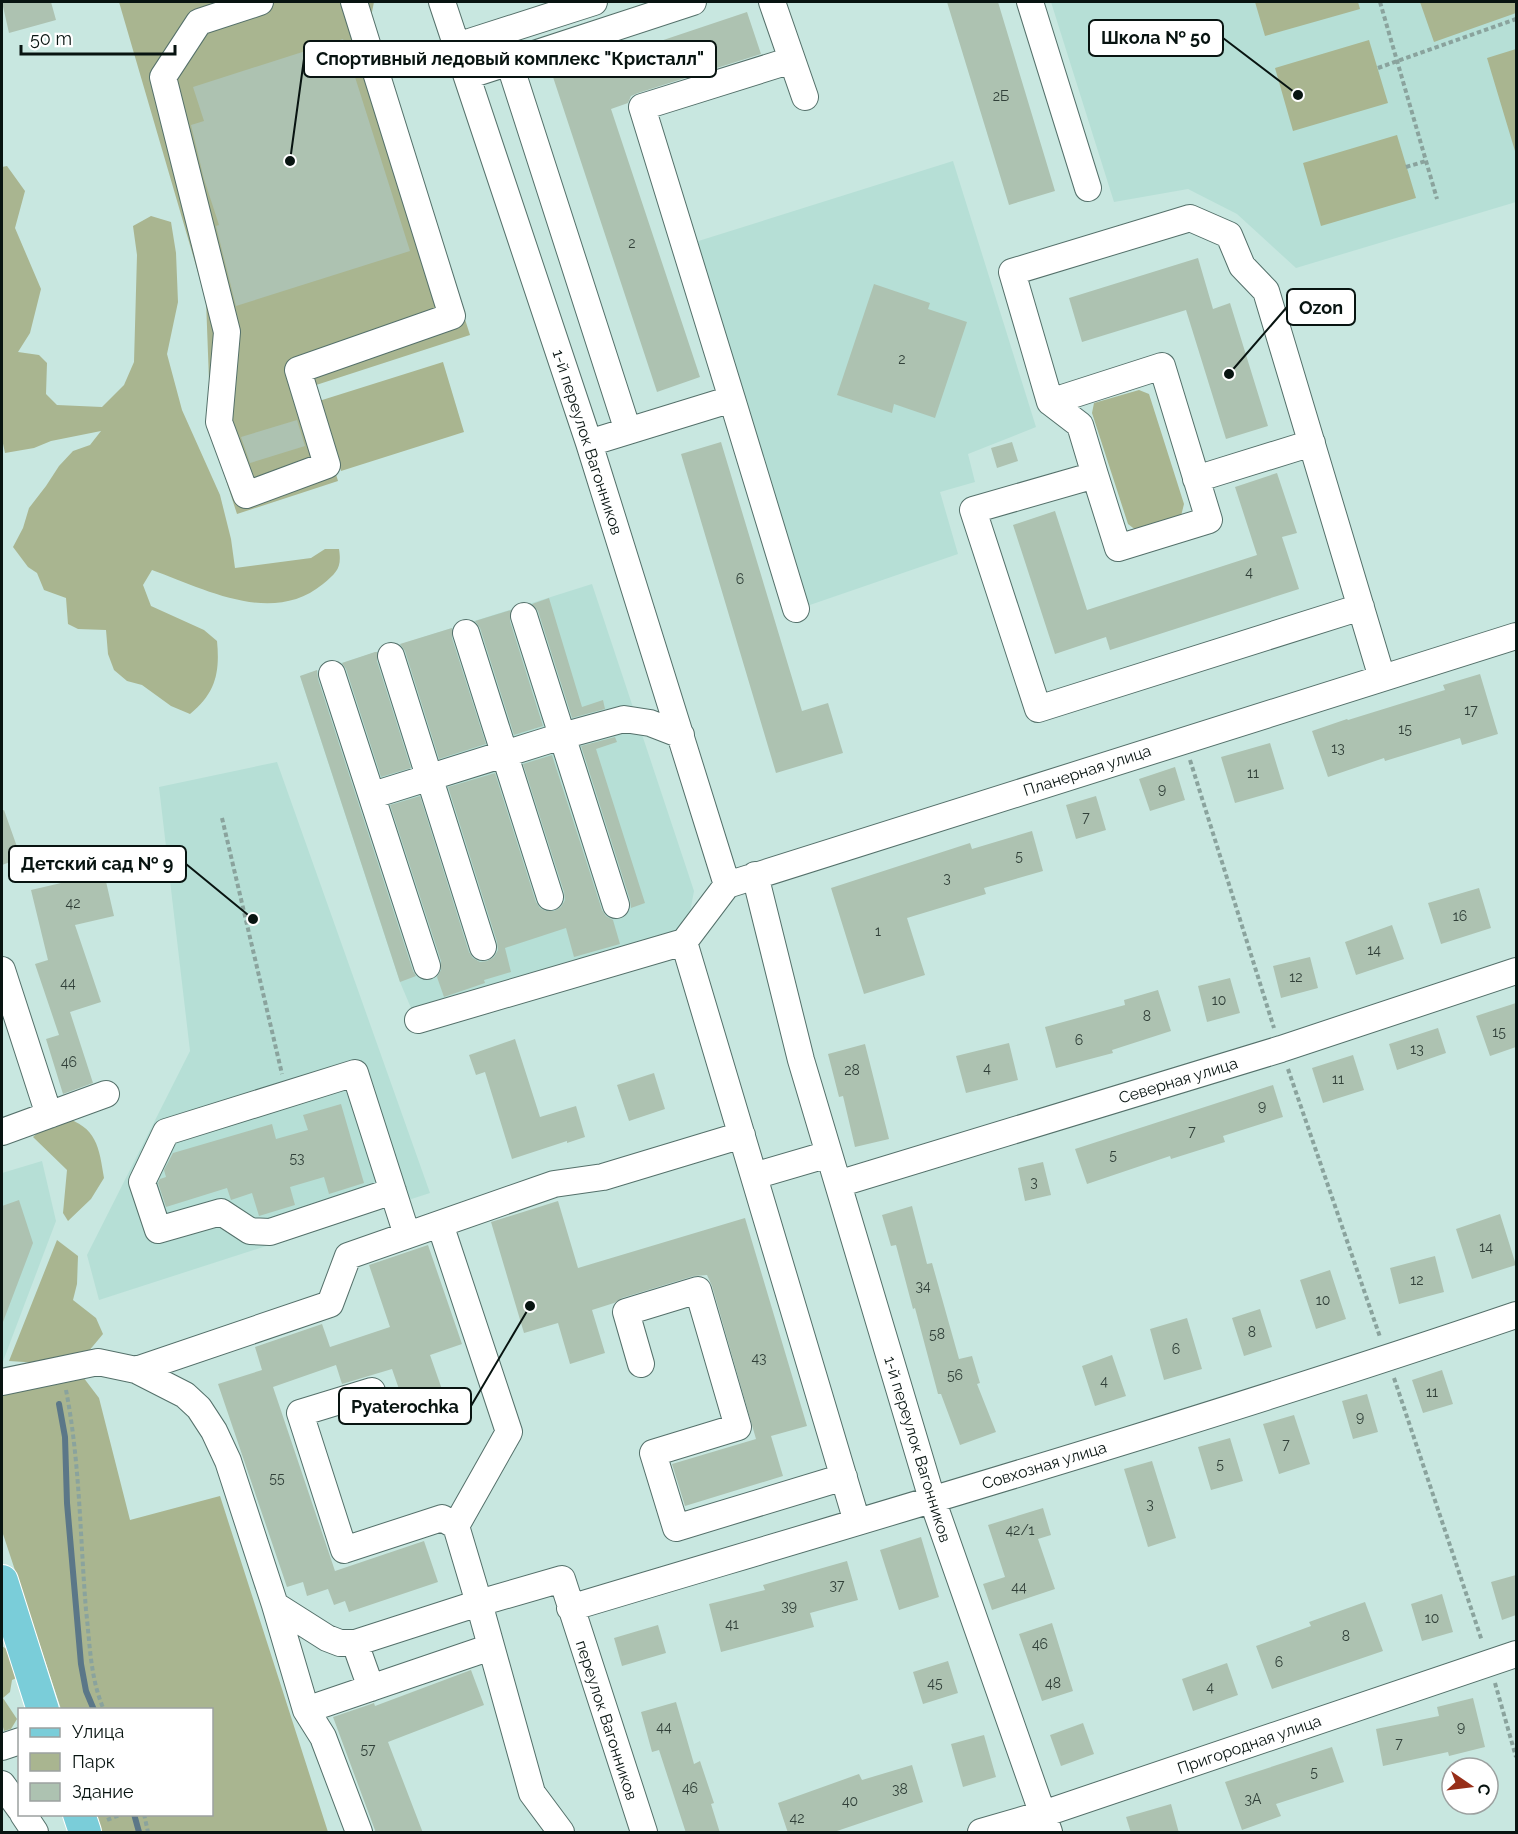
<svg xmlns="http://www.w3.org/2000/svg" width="1518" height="1834" viewBox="0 0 1518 1834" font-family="Raleway,sans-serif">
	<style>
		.built { fill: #b6dfd6 }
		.green { fill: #a9b590 }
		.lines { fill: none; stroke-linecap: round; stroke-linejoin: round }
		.stream { stroke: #5b7788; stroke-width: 6 }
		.building { fill: #adc2b1 }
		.minor-casing { stroke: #54706a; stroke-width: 28 }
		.major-casing { stroke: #fff; stroke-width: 34 }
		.path { stroke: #8aa39d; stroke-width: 4; stroke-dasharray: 4.5 3; stroke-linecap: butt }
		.minor { stroke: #fff; stroke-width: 26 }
		.major { stroke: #7acdd9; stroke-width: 32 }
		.labels { text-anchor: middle; stroke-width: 4.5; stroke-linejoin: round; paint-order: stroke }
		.number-label { font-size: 14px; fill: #314039 }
		.street-label { font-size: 16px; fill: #081411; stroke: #fff }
		.leader { fill: none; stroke: #081411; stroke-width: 2 }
		.callout-dot { fill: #081411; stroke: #fff; stroke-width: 2 }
		.callout { fill: #fff; stroke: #081411; stroke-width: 2 }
		.callout-label { font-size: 18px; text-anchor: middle; font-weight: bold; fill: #081411 }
	</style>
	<rect width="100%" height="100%" fill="#c8e7e0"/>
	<!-- built -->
	<path class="built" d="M1051 2H1516V202L1296 268 1237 214 1188 189 1114 202Z
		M953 161 1036 427 968 454 975 482 940 492 958 554 804 607 692 243Z
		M592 584 694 891 686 934 414 1015 400 982 300 676Z
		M277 762 430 1193 99 1300 87 1255 190 1051 159 787Z
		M42 1161 56 1221 2 1364V1173Z"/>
	<!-- green -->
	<path class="green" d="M119 2H374L370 22 470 335 310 387 338 481 237 514 211 434 206 300Z
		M1255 2H1358L1360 9 1265 36Z
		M1420 2H1516V13L1434 42Z
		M1369 40 1388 103 1293 131 1275 68Z
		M1516 49V151H1515L1487 58Z
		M1397 135 1416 198 1321 226 1303 163Z
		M7 166 25 191 15 228 41 289 30 333 18 352 39 355 47 363 46 394 57 405 102 407 124 385 134 362 137 255 133 226 151 216 171 222 176 253 178 302 167 354 182 410 220 495 231 539 235 568 311 558 325 549H339C342 568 337 572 323 584 272 626 205 589 152 570L143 585 151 606 204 630 217 641C220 672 216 693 190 714L171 706 142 685 127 681 114 670 108 654 106 630 78 629 68 624 66 598 44 590 37 573 28 567 13 547 23 528 29 508 46 486 59 466 73 451 90 445 101 431 51 441 34 448 5 453 2 439V167Z
		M443 362 464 432 341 471 319 401Z
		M1139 390 1149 394 1184 504 1181 516 1137 531 1128 524 1092 413 1094 403Z
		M63 1117C97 1127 99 1147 104 1178L91 1199 68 1221 63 1213 67 1170 33 1137 50 1121Z
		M57 1240 78 1256 77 1284 73 1300 96 1318 103 1334 88 1352 39 1363 9 1361Z
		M80 1373 99 1398 130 1520 220 1496 328 1832H102L96 1815 212 1814V1710L61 1709 2 1531V1393Z
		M2 1646 17 1656 21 1676 12 1680 10 1692 3 1698 17 1719 11 1729 4 1731 2 1723Z"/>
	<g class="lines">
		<!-- stream -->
		<path class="stream" d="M59 1404 65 1437 67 1503 81 1664 86 1691 94 1710
			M134 1814 139 1832"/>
	</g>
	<!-- building -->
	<path class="building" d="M2 2H51L56 20 9 33Z
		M947 2H998L1055 191 1009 205Z
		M747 12 761 54 638 93 631 96 628 103 611 109 700 377 657 392 553 77Z
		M343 39 410 251 236 306 216 226 219 225 204 179 191 125 204 121 193 87Z
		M1198 258 1213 309 1230 303 1268 426 1226 439 1186 310 1082 342 1069 298Z
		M874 284 930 303 928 309 967 322 935 418 894 404 892 413 837 395Z
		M297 420 305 446 250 463 241 437Z
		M721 442 802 711 828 703 843 753 776 773 681 454Z
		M1012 442 1018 461 997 468 991 448Z
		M1277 473 1297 533 1282 537 1299 589 1110 650 1106 637 1055 654 1013 525 1055 511 1087 610 1257 555 1235 487Z
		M549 598 582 707 603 700 605 709 572 718 538 611 532 604Z
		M511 610 510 621 543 726 514 735 480 628 475 621Z
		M452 628V638L486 744 439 759 405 651 400 644Z
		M375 652H377V661L411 768 381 777 346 669 342 663Z
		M317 670 318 679 413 971 416 976 400 982 300 676Z
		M1480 674 1498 734 1462 745 1460 738 1385 761 1384 758 1328 777 1312 731 1347 719 1348 720 1445 690 1443 685Z
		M615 737 617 742 596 749 645 903 631 908 630 900 581 746Z
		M1270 743 1284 789 1235 803 1221 757Z
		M552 755 602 910 606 916 613 920 620 944 574 957 566 928 505 948 511 972 484 980 485 983 444 997 437 977 441 970V961L390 805 420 796 469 952 473 958 480 962 487 961 494 957 498 950 497 942 448 787 495 773 536 902 540 908 546 911H554L561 907 565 900 564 892 523 764Z
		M1175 767 1185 800 1150 811 1139 779Z
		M1096 796 1106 830 1076 839 1066 805Z
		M4 810 21 858 2 865V811Z
		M1032 831 1043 871 984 888 986 894 907 918 925 975 864 994 831 888 970 843 972 849Z
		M104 873 114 916 75 925 101 1002 70 1012 93 1083 63 1094 46 1039 59 1035 35 964 48 960 31 890Z
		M1479 888 1491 928 1441 944 1428 903Z
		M1392 925 1404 959 1356 975 1345 942Z
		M1310 957 1318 988 1281 998 1273 966Z
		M1230 978 1240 1013 1207 1022 1198 986Z
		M1158 990 1171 1031 1112 1050 1113 1053 1056 1068 1045 1027 1125 1005 1124 1000Z
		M1516 1003V1047L1490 1056 1476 1016Z
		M1438 1028 1446 1053 1397 1070 1389 1044Z
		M515 1039 540 1117 576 1106 585 1137 567 1143V1141L512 1159 485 1072 476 1075 469 1055Z
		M1009 1043 1018 1080 966 1093 956 1056Z
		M865 1044 889 1139 855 1147 843 1096 839 1097 828 1054Z
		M1353 1055 1364 1090 1323 1103 1312 1068Z
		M654 1073 665 1109 629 1121 617 1085Z
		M1273 1085 1283 1117 1223 1136 1225 1142 1171 1159 1170 1156 1087 1184 1075 1149Z
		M341 1104 364 1183 329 1194 324 1177 290 1187 295 1205 259 1216 252 1193 231 1200 227 1188 166 1207 158 1183 160 1179 166 1177 164 1170 173 1153 272 1124 276 1139 308 1130 303 1115Z
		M1043 1162 1051 1195 1025 1201 1018 1168Z
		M19 1200 33 1243 3 1322 2 1206Z
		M558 1201 578 1268 745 1218 807 1426 771 1436 783 1476 685 1506 672 1464 756 1439 712 1286 707 1275 694 1276 622 1298 614 1303 592 1310 605 1353 570 1364 558 1323 524 1333 491 1222Z
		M912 1206 927 1264 932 1263 959 1359 972 1356 980 1383 977 1384 996 1432 960 1445 941 1394H938L915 1308 913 1309 896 1245 891 1246 882 1215Z
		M1500 1214 1516 1265 1472 1279 1456 1229Z
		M428 1245 462 1344 430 1355 446 1401 408 1415 392 1369 342 1384 336 1365 273 1387 335 1571 424 1541 438 1582 349 1612 345 1601 334 1605 328 1589 307 1596 303 1582 287 1587 218 1384 262 1370 255 1347 322 1324 330 1347 390 1327 369 1265Z
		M1435 1256 1444 1292 1399 1304 1390 1268Z
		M1330 1270 1346 1319 1316 1329 1300 1280Z
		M1260 1309 1272 1347 1244 1356 1232 1318Z
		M1187 1318 1202 1369 1164 1380 1150 1329Z
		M1112 1355 1126 1396 1095 1406 1082 1366Z
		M1442 1370 1453 1404 1423 1413 1412 1380Z
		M1367 1394 1378 1432 1353 1439 1342 1401Z
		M1294 1415 1310 1464 1279 1474 1263 1424Z
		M1230 1438 1243 1481 1211 1490 1198 1447Z
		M1152 1461 1176 1538 1148 1547 1124 1469Z
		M1043 1508 1051 1535 1038 1539 1055 1589 992 1610 983 1584 1005 1577 988 1525Z
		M921 1537 939 1597 899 1610 880 1550Z
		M847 1561 858 1600 810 1613 814 1627 721 1652 709 1604 765 1590 763 1585Z
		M1516 1575V1615L1502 1620 1491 1582Z
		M1442 1594 1453 1632 1422 1641 1411 1604Z
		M1365 1602 1383 1651 1272 1689 1256 1646 1311 1626 1309 1622Z
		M1052 1623 1073 1691 1042 1701 1019 1634Z
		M658 1625 666 1653 622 1666 614 1638Z
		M948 1661 958 1693 923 1704 913 1672Z
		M1227 1663 1238 1695 1193 1711 1182 1679Z
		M471 1670 484 1705 388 1742 423 1833H376L333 1717 374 1703 375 1706Z
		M1473 1698 1485 1747 1449 1756 1448 1752 1383 1766 1376 1729 1439 1716 1437 1707Z
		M676 1702 694 1764 700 1761 714 1803 711 1804 720 1833H686L659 1750 652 1752 641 1712Z
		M1083 1723 1094 1754 1061 1766 1050 1735Z
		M984 1735 996 1777 963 1787 951 1744Z
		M1332 1747 1344 1782 1276 1804 1281 1816 1242 1830 1225 1782Z
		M912 1765 923 1802 831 1833H788L778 1803 859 1774 862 1780Z
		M1171 1804 1179 1833H1131L1126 1817Z"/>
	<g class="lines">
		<defs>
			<path id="minor" d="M260 2 199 22 163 77 227 332 219 422 246 495 327 465 298 370 452 316 354 2
				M442 2 589 443 727 885
				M772 2 805 97
				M1030 2 1088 188
				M457 46 594 2
				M509 62 628 431
				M467 76 693 2
				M732 399 796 609
				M1050 402 1162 366 1209 520 1118 548 1095 475
				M589 443 732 399 642 107 792 60
				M1196 479 1312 443
				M1361 607 1038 709 973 510 1095 475 1080 425 1050 402 1012 272 1190 218 1229 235 1242 266 1266 291 1382 678
				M524 616 616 905
				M466 633 550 897
				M391 656 483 947
				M332 674 427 966
				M373 795 562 736 624 719 650 723 681 735
				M755 875 801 1060 932 1499 1049 1832
				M684 942 727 885 1516 636
				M684 942 857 1522
				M2 970 49 1115
				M418 1020 684 942
				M2 1132 106 1094
				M754 1176 829 1154
				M838 1184 1281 1049 1516 971
				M393 1191 270 1232 250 1231 221 1212 158 1230 142 1182 166 1132 355 1073 407 1235
				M440 1224 509 1432 456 1526
				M641 1364 626 1312 698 1290 738 1427 653 1453 676 1528 844 1477
				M136 1370 185 1395 199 1408 214 1431 228 1461 275 1605 327 1638 340 1643H355L479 1603 532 1793 561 1832
				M2 1382 98 1362 136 1370 330 1304 348 1256 554 1184 603 1177 742 1135
				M372 1391 300 1413 344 1550 442 1518 456 1526 479 1603 562 1579 644 1832
				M275 1605 306 1710 323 1737 359 1832
				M570 1608C887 1513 1204 1421 1516 1315
				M355 1643 371 1688
				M306 1710 491 1647
				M2 1747 20 1741
				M2 1784 20 1809
				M23 1814 35 1832
				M981 1832 1043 1814 1516 1654"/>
			<path id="major" d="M2 1581 43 1710
				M79 1814 85 1832"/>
		</defs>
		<!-- minor casing -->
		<use href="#minor" class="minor-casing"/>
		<!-- major casing -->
		<use href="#major" class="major-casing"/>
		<!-- path -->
		<path class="path" d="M1380 2 1437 199
			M1378 68 1516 19
			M1406 167 1426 161
			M1190 760 1274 1028
			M222 818 282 1074
			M1288 1069 1380 1337
			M1394 1378 1482 1641
			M66 1390C80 1462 80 1537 86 1610 90 1644 90 1678 104 1710
			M1495 1683 1516 1757
			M144 1814 148 1832
			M107 1820 122 1814"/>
		<!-- minor -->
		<use href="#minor" class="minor"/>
		<!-- major -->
		<use href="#major" class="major"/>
	</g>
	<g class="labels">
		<!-- number labels -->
		<g class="number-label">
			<text x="1001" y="101">2Б</text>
			<text x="632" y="248">2</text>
			<text x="902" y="364">2</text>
			<text x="1249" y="577">4</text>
			<text x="740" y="584">6</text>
			<text x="1471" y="715">17</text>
			<text x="1405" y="734">15</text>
			<text x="1338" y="753">13</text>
			<text x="1253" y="778">11</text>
			<text x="1162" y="794">9</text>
			<text x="1086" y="822">7</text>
			<text x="1019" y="861">5</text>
			<text x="947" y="883">3</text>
			<text x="73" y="908">42</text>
			<text x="1460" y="921">16</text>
			<text x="878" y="936">1</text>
			<text x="1374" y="955">14</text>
			<text x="1296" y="982">12</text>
			<text x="68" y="988">44</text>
			<text x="1219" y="1005">10</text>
			<text x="1147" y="1021">8</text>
			<text x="1499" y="1037">15</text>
			<text x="1079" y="1045">6</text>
			<text x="1417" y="1054">13</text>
			<text x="69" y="1067">46</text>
			<text x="987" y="1073">4</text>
			<text x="852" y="1075">28</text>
			<text x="1338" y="1084">11</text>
			<text x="1262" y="1111">9</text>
			<text x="1192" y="1136">7</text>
			<text x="1113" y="1160">5</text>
			<text x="297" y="1163">53</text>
			<text x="1034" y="1187">3</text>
			<text x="1486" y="1252">14</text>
			<text x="1417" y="1285">12</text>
			<text x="923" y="1291">34</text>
			<text x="1323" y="1305">10</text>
			<text x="1252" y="1337">8</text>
			<text x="937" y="1339">58</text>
			<text x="1176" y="1354">6</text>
			<text x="759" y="1363">43</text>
			<text x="955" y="1380">56</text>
			<text x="1104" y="1386">4</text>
			<text x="1432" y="1397">11</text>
			<text x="1360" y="1422">9</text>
			<text x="1286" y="1449">7</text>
			<text x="1220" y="1469">5</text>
			<text x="277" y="1483">55</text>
			<text x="1150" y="1509">3</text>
			<text x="1020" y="1535">42/1</text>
			<text x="837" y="1590">37</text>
			<text x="1019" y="1592">44</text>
			<text x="789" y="1611">39</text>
			<text x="1432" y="1623">10</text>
			<text x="732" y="1629">41</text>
			<text x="1346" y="1641">8</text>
			<text x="1040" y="1649">46</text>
			<text x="1279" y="1667">6</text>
			<text x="935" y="1688">45</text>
			<text x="1053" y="1688">48</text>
			<text x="1210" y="1692">4</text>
			<text x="664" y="1732">44</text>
			<text x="1461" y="1732">9</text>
			<text x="1399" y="1748">7</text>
			<text x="368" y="1754">57</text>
			<text x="1314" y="1777">5</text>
			<text x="690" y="1793">46</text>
			<text x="900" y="1794">38</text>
			<text x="1253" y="1804">3А</text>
			<text x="850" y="1806">40</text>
			<text x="797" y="1823">42</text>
		</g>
		<!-- street labels -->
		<g class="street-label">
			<text transform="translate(588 442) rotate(72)" y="6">1-й переулок Вагонников</text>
			<text transform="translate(1087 770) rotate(-18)" y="6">Планерная улица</text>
			<text transform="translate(1178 1080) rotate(-17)" y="6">Северная улица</text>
			<text transform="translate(918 1449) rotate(73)" y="6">1-й переулок Вагонников</text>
			<text transform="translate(1044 1465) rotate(-17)" y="6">Совхозная улица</text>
			<text transform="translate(607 1720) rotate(72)" y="6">переулок Вагонников</text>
			<text transform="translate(1249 1744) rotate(-19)" y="6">Пригородная улица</text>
		</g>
	</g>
	<!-- callouts -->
	<path class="leader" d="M1298 95L1223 38M290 161L304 59M1229 374L1287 307M253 919L186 864M530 1306L471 1406"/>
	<g class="callout-dot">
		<circle cx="1298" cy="95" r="6"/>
		<circle cx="290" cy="161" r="6"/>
		<circle cx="1229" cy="374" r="6"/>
		<circle cx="253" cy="919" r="6"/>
		<circle cx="530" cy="1306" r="6"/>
	</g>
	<g class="callout">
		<rect x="1089" y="20" width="134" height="36" rx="6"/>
		<rect x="304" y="41" width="412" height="36" rx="6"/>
		<rect x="1287" y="289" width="68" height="36" rx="6"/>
		<rect x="9" y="846" width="177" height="36" rx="6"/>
		<rect x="339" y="1388" width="132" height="36" rx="6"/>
	</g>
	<g class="callout-label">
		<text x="1156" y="44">Школа № 50</text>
		<text x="510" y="65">Спортивный ледовый комплекс "Кристалл"</text>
		<text x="1321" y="314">Ozon</text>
		<text x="97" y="870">Детский сад № 9</text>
		<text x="405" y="1413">Pyaterochka</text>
	</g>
	<!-- border -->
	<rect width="1518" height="1834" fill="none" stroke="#081411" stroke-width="6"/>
	<!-- legend -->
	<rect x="18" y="1708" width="195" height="108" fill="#ffffff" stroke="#9ca1a0" stroke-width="1.5"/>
	<rect x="30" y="1728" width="30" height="9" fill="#7acdd9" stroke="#9ca1a0" stroke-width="1.5"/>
	<text x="72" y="1738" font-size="18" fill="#081411">Улица</text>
	<rect x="30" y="1753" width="30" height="18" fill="#a9b590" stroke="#9ca1a0" stroke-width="1.5"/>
	<text x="72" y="1768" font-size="18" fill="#081411">Парк</text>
	<rect x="30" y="1783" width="30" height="18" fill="#adc2b1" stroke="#9ca1a0" stroke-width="1.5"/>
	<text x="72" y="1798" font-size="18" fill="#081411">Здание</text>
	<!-- north arrow -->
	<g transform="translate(1470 1786) rotate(104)"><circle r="28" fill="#ffffff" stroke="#9ca1a0" stroke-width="1.5"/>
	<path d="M0-4.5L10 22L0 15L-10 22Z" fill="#972e18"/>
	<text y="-9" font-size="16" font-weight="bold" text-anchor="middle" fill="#081411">С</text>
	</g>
	<!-- scale -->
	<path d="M21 45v9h154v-9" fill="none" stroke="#081411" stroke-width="3"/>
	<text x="30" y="45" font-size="18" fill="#081411" stroke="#ffffff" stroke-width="4.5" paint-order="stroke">50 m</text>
</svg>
